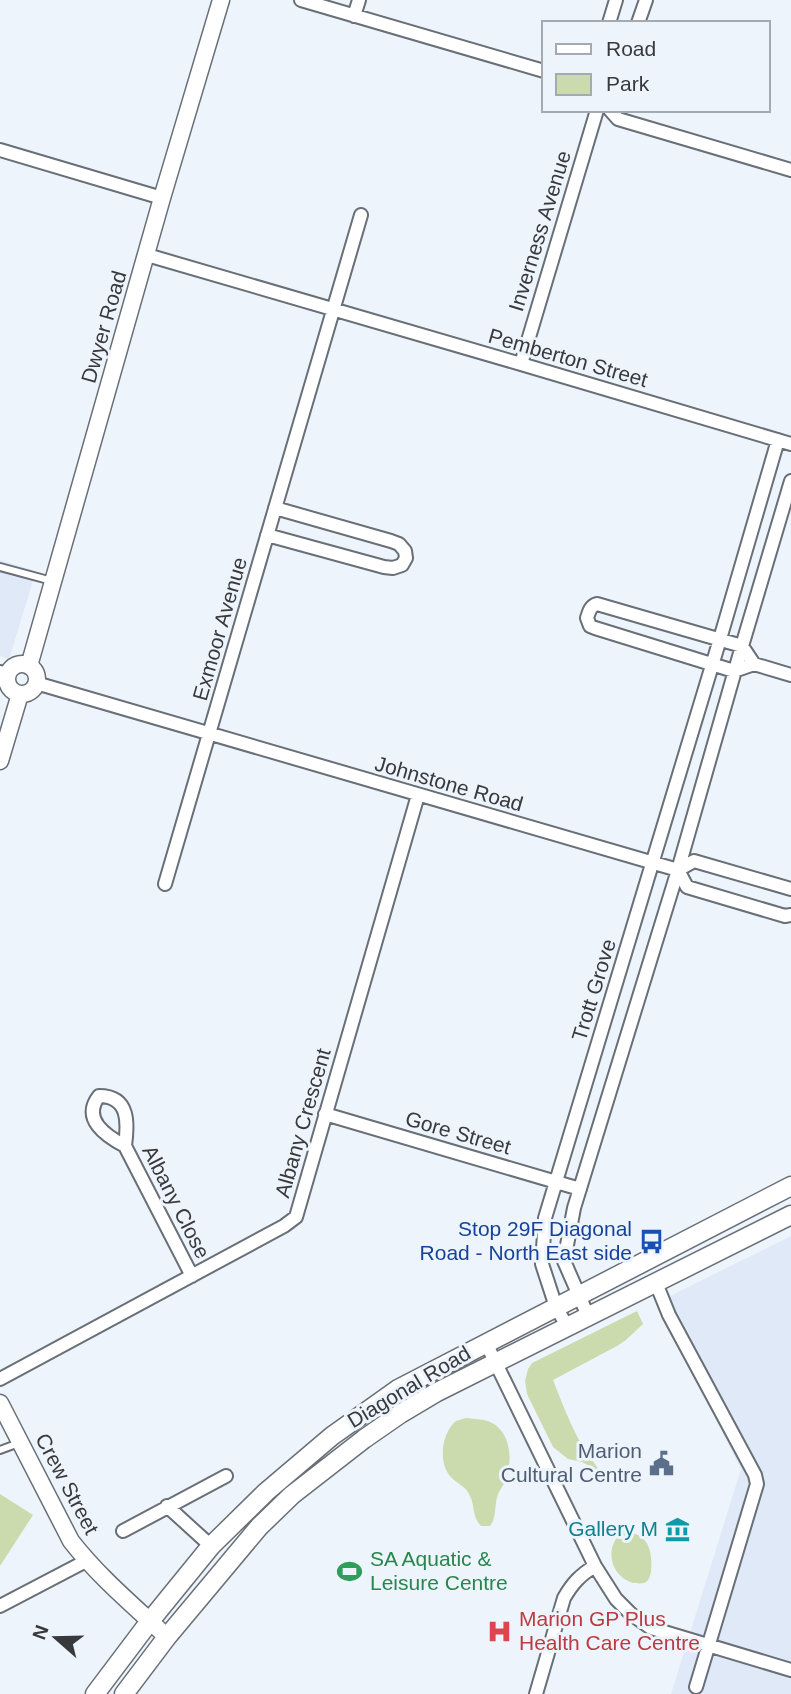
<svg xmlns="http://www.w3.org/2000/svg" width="791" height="1694" viewBox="0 0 791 1694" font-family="Arial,sans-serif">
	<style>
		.built { fill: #dfe9f7 }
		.green { fill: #ccdbae }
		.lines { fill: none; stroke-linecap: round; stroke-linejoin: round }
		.service-casing { stroke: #696f76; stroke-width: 10 }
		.minor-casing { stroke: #696f76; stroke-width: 16 }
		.tertiary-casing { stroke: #696f76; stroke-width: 19 }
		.secondary-casing { stroke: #696f76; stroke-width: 21 }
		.service { stroke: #fff; stroke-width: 6 }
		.minor { stroke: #fff; stroke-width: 12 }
		.tertiary { stroke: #fff; stroke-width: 16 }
		.secondary { stroke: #fff; stroke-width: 18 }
		.labels { text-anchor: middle; stroke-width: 6; stroke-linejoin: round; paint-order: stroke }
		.street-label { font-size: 21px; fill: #37393d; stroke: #eef4fc }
		.transit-label { font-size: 21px; fill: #164399; stroke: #eef4fc; text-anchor: end }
		.service-label { font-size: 21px; fill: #4e5e75; stroke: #eef4fc; text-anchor: end }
		.culture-label { font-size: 21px; fill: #0d838f; stroke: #eef4fc; text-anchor: end }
		.leisure-label { font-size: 21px; fill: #27864d; stroke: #eef4fc; text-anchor: start }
		.health-label { font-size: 21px; fill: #be3a42; stroke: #eef4fc; text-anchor: start }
	</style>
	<rect width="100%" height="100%" fill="#eef4fc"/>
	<!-- built -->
	<path class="built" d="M0 560 36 571 9 659 0 656Z
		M791 1236V1694H671L741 1469 656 1303Z"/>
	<!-- green -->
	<path class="green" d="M637 1311 643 1324 626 1340 617 1346 553 1380C561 1400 568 1419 578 1438 584 1450 593 1460 600 1472L582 1462 568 1459 553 1447 527 1394 525 1381 528 1369 532 1363Z
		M466 1418C473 1419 481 1419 488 1421 511 1430 513 1459 506 1479 504 1485 500 1489 498 1494 494 1505 497 1517 490 1526H481C472 1517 475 1506 470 1496 466 1486 457 1484 451 1477 438 1464 441 1433 456 1421 457 1421 465 1418 466 1418Z
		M0 1494 33 1515 0 1566Z
		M623 1531C633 1531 646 1537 649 1548 652 1556 654 1580 644 1583 640 1584 636 1583 633 1583 609 1576 604 1546 623 1531Z"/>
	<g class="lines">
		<defs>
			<path id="service" d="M0 567 52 581
				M0 1450 19 1443"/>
			<path id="minor" d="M301 0 544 71
				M354 16 359 0
				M609 23 616 0
				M638 23 646 0
				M610 110 618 119 791 170
				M0 150 162 198
				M147 255 521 364 791 444
				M521 364 597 110
				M267 535 384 567 393 568 402 565 406 558 405 551 399 544 391 541 275 508
				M597 604 742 646 754 664 734 671 595 628 590 626 587 618C589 612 590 606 597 604Z
				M754 664 791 675
				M0 672 8 674
				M36 683 678 870
				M678 870 687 887 785 916 791 915
				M678 870 694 861 791 889
				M165 884 361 215
				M99 1096C130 1096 128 1124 125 1146 106 1136 81 1119 99 1096Z
				M325 1114 580 1189
				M125 1146 192 1276
				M656 1283 669 1315 755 1475 757 1484 696 1687
				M588 1316 564 1261 574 1208 678 870 742 646 791 481
				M567 1326 556 1307 542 1264 545 1218 720 639 778 440
				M486 1343 595 1566 616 1599 631 1614 651 1628 791 1670
				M0 1379 284 1226 296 1217 418 795
				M167 1506 211 1546
				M123 1531 226 1476
				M0 1606 86 1561
				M536 1694 564 1598C572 1584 580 1575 595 1566"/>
			<path id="tertiary" d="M7 679a15 15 0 1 1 30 0a15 15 0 1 1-30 0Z
				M29 666 162 198 221 0
				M0 761 20 694
				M0 1403 71 1541C99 1577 134 1606 167 1637"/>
			<path id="secondary" d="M95 1694 150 1621 211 1546 266 1492 332 1436 398 1389 791 1186
				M124 1694 167 1637 259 1527 292 1495 364 1439 400 1414 437 1392 791 1215"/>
		</defs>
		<!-- service casing -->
		<use href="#service" class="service-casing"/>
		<!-- minor casing -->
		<use href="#minor" class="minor-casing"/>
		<!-- tertiary casing -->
		<use href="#tertiary" class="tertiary-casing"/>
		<!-- secondary casing -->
		<use href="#secondary" class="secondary-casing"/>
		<!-- service -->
		<use href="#service" class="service"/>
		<!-- minor -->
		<use href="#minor" class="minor"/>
		<!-- tertiary -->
		<use href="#tertiary" class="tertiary"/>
		<!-- secondary -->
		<use href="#secondary" class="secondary"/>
	</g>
	<!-- icons -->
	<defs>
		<symbol id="bus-bare" viewBox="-9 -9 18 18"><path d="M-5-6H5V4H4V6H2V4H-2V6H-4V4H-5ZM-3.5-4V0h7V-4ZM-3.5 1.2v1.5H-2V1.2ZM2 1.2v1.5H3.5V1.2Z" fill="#1a4fb4" stroke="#eef4fc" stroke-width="2.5" paint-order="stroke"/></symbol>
		<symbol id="civic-bare" viewBox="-9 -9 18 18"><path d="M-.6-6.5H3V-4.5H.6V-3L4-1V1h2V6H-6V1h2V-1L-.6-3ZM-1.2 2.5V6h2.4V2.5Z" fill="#5c6f8a" stroke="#eef4fc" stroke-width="2.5" paint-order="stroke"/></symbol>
		<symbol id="museum-bare" viewBox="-9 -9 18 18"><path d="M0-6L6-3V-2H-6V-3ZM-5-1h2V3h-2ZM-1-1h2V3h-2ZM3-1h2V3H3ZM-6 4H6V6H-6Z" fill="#0f9aa8" stroke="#eef4fc" stroke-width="2.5" paint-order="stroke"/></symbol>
		<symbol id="stadium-bare" viewBox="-9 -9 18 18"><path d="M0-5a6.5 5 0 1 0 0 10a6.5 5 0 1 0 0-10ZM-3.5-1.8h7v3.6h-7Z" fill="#2e9e5b" stroke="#eef4fc" stroke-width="2.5" paint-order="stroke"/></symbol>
		<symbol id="hospital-bare" viewBox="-9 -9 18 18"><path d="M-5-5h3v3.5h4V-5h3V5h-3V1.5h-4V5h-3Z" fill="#e0444e" stroke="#eef4fc" stroke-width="2.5" paint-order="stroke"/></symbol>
	</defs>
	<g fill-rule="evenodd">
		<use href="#bus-bare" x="634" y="1224" width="35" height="35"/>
		<use href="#civic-bare" x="644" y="1446" width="35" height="35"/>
		<use href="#museum-bare" x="660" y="1512" width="35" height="35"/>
		<use href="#stadium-bare" x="332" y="1554" width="35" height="35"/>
		<use href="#hospital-bare" x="482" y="1614" width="35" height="35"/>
	</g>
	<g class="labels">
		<!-- street labels -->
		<g class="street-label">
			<text transform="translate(540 231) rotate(-73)" y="7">Inverness Avenue</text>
			<text transform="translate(104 327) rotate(-74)" y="7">Dwyer Road</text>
			<text transform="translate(568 358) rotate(16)" y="7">Pemberton Street</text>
			<text transform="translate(220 629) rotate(-74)" y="7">Exmoor Avenue</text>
			<text transform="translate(449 784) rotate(16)" y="7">Johnstone Road</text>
			<text transform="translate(594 990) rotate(-73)" y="7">Trott Grove</text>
			<text transform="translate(303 1123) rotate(-74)" y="7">Albany Crescent</text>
			<text transform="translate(458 1133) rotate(16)" y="7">Gore Street</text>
			<text transform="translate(176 1202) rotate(63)" y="7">Albany Close</text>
			<text transform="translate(409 1387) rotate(-31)" y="7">Diagonal Road</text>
			<text transform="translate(67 1484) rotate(62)" y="7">Crew Street</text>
		</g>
		<!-- transit labels -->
		<g class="transit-label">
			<text x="632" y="1236">Stop 29F Diagonal<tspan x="632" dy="24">Road - North East side</tspan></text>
		</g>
		<!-- service labels -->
		<g class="service-label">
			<text x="642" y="1458">Marion<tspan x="642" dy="24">Cultural Centre</tspan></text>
		</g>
		<!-- culture labels -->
		<g class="culture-label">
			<text x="658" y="1536">Gallery M</text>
		</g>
		<!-- leisure labels -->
		<g class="leisure-label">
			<text x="370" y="1566">SA Aquatic &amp;<tspan x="370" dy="24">Leisure Centre</tspan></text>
		</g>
		<!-- health labels -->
		<g class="health-label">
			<text x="519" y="1626">Marion GP Plus<tspan x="519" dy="24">Health Care Centre</tspan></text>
		</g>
	</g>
	<!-- legend -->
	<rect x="542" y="21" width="228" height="91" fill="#eef4fc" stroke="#a5a9b0" stroke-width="2"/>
	<rect x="556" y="44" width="35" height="10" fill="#ffffff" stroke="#a5a9b0" stroke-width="2"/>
	<text x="606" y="56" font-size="21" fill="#37393d">Road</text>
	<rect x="556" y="74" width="35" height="21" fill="#ccdbae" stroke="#a5a9b0" stroke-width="2"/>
	<text x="606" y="91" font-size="21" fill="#37393d">Park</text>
	<!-- north arrow -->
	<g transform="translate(56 1638) rotate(290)" stroke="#eef4fc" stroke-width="5" paint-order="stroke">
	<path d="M0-5L12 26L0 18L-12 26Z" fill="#37393d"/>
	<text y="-10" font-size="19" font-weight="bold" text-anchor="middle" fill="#37393d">N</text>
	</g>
</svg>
